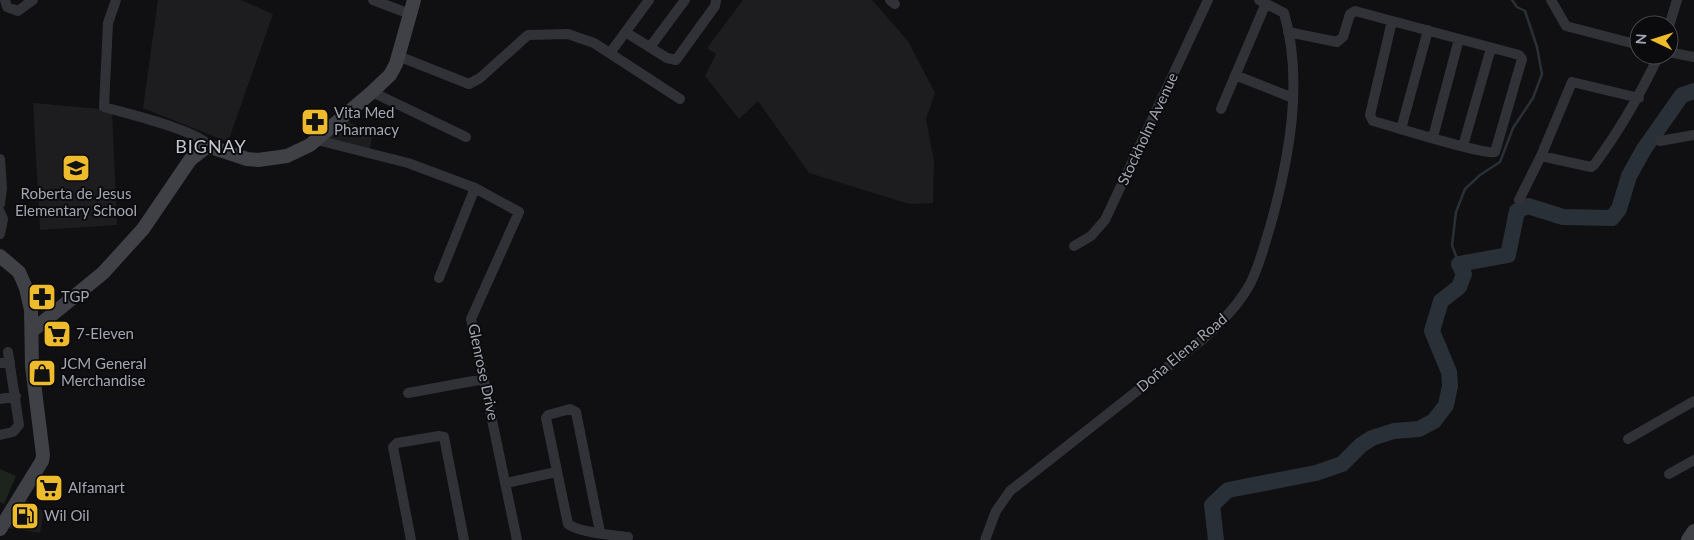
<svg xmlns="http://www.w3.org/2000/svg" width="1694" height="540" viewBox="0 0 1694 540" font-family="Lato,sans-serif">
	<style>
		.built { fill: #1d1c1f }
		.park { fill: #1d241e }
		.lines { fill: none; stroke-linecap: round; stroke-linejoin: round }
		.stream { stroke: #293037; stroke-width: 2.5 }
		.river { stroke: #293037; stroke-width: 16 }
		.street { stroke: #313237; stroke-width: 10 }
		.secondary { stroke: #3f4147; stroke-width: 14 }
		.labels { text-anchor: middle; stroke-width: 4; stroke-linejoin: round; paint-order: stroke }
		.poi-label { font-size: 15px; fill: #a2a6b2; stroke: #0b0b0d; text-anchor: start }
		.street-label { font-size: 15px; fill: #a2a6b2; stroke: #0b0b0d }
		.quarter-label { font-size: 18px; letter-spacing: 1px; fill: #c3c5cf; stroke: #0b0b0d }
	</style>
	<rect width="100%" height="100%" fill="#101012"/>
	<!-- built -->
	<path class="built" d="M158 0H241L273 14 228 142 143 108Z
		M743 0H872L908 41 935 93 926 119 934 161 933 203 909 204 809 173 758 101 739 119 705 76 716 54 707 48Z
		M33 103 112 110 117 225 40 230Z
		M344 120 373 132 370 149 326 138Z
		M25 499 44 512 40 533 8 528Z"/>
	<!-- park -->
	<path class="park" d="M0 469 16 476 4 504 0 502Z"/>
	<g class="lines">
		<!-- stream -->
		<path class="stream" d="M1459 264 1452 245 1456 212 1465 189 1480 175 1500 162 1513 128 1533 98 1542 74 1537 47 1525 11 1517 7 1512 0"/>
		<!-- river -->
		<path class="river" d="M1216 540 1212 505 1228 490 1316 473 1342 464 1361 445 1372 438 1394 431 1419 429 1434 421 1446 405 1450 386 1449 372 1432 331 1441 301 1459 287 1464 274 1459 264 1508 255 1517 211 1528 206 1563 217 1612 218 1619 209 1629 176 1644 149 1682 95 1694 91"/>
		<!-- street -->
		<path class="street" d="M5 0 7 7 18 11 33 0
			M116 0 108 23 104 107C124 113 202 131 210 147
			M373 0 410 14
			M890 0 895 4
			M1551 0 1566 26 1639 45
			M1669 26 1677 0
			M1288 32 1337 42 1343 37 1350 14 1355 11 1519 55 1522 59 1495 152C1483 155 1392 126 1373 121L1370 115 1392 21
			M627 33 667 58 676 60 715 6 716 0
			M650 47 685 0
			M1669 52 1694 57
			M610 53 649 0
			M398 56 469 84 480 78 528 35 568 34 594 43 680 99
			M1235 75 1293 98
			M372 92 466 137
			M1221 109 1266 3
			M1401 129 1428 30
			M1433 137 1459 39
			M317 140 408 163 475 188 519 212 471 319 517 540
			M1660 141 1694 135
			M1463 146 1491 48
			M1541 156 1591 167 1594 165C1620 130 1640 95 1659 55
			M0 159 2 188 0 204
			M1519 200 1541 156 1572 82 1639 98
			M0 212 3 219 0 234
			M1074 246 1091 236 1105 220 1208 0
			M439 278 475 188
			M0 363 10 362
			M408 393 484 379
			M0 399 16 396
			M0 435 13 432 19 425 8 352
			M1628 439 1694 401
			M1669 474 1694 460
			M506 483 556 472
			M600 532 576 412 570 409 548 415 546 418 568 524C580 533 613 535 628 537
			M411 540 393 447 397 443 439 436 444 437 464 540
			M985 540 996 511 1010 491 1203 339C1221 323 1238 306 1250 284 1259 267 1264 246 1270 227 1289 160 1304 81 1284 13L1259 0"/>
		<!-- secondary -->
		<path class="secondary" d="M0 256 19 272 26 288 31 310 32 366 43 455 42 461 0 529
			M32 331 103 273 143 229 190 160 205 148H214L247 159 258 160 287 156 310 145 372 92 390 75 396 64 414 0
			M1688 540 1694 531"/>
	</g>
	<!-- icons -->
	<defs>
		<symbol id="pharmacy-square" viewBox="-11 -11 22 22"><rect x="-9" y="-9" width="18" height="18" rx="4" fill="#eebb2c" stroke="#0b0b0d"/><path d="M-2-6h4v4h4v4h-4v4h-4v-4h-4v-4h4Z" fill="#111"/></symbol>
		<symbol id="school-square" viewBox="-11 -11 22 22"><rect x="-9" y="-9" width="18" height="18" rx="4" fill="#eebb2c" stroke="#0b0b0d"/><path d="M0-5L7-2L0 1L-7-2ZM-4 1L0 2.5L4 1V4Q0 6-4 4Z" fill="#111"/></symbol>
		<symbol id="supermarket-square" viewBox="-11 -11 22 22"><rect x="-9" y="-9" width="18" height="18" rx="4" fill="#eebb2c" stroke="#0b0b0d"/><path d="M-6-5.5h2.5l.6 2H6L4.5 2H-2.5L-4.4-4H-6ZM-1.5 3.2a1.3 1.3 0 1 0 .1 0ZM3 3.2a1.3 1.3 0 1 0 .1 0Z" fill="#111"/></symbol>
		<symbol id="shop-square" viewBox="-11 -11 22 22"><rect x="-9" y="-9" width="18" height="18" rx="4" fill="#eebb2c" stroke="#0b0b0d"/><path d="M-5-2.5h2.3a2.7 3.5 0 0 1 5.4 0H5L5.5 6h-11ZM-1.5-2.5h3a1.5 2.3 0 0 0-3 0Z" fill="#111"/></symbol>
		<symbol id="fuel-square" viewBox="-11 -11 22 22"><rect x="-9" y="-9" width="18" height="18" rx="4" fill="#eebb2c" stroke="#0b0b0d"/><path d="M-5.5-6h7V0h2V4h1.3V-2.5L3-4.5l.8-.8L6-3V5H2.5V1h-1V6h-7ZM-4.2-4.7v3.2H.2V-4.7Z" fill="#111"/></symbol>
	</defs>
	<g fill-rule="evenodd">
		<use href="#pharmacy-square" x="299" y="106" width="32" height="32"/>
		<use href="#school-square" x="60" y="152" width="32" height="32"/>
		<use href="#pharmacy-square" x="26" y="281" width="32" height="32"/>
		<use href="#supermarket-square" x="41" y="318" width="32" height="32"/>
		<use href="#shop-square" x="26" y="357" width="32" height="32"/>
		<use href="#supermarket-square" x="33" y="472" width="32" height="32"/>
		<use href="#fuel-square" x="9" y="500" width="32" height="32"/>
	</g>
	<g class="labels">
		<!-- poi labels -->
		<g class="poi-label">
			<text x="334" y="118">Vita Med<tspan x="334" dy="17">Pharmacy</tspan></text>
			<text x="76" y="199" text-anchor="middle">Roberta de Jesus<tspan x="76" dy="17">Elementary School</tspan></text>
			<text x="61" y="302">TGP</text>
			<text x="76" y="339">7-Eleven</text>
			<text x="61" y="369">JCM General<tspan x="61" dy="17">Merchandise</tspan></text>
			<text x="68" y="493">Alfamart</text>
			<text x="44" y="521">Wil Oil</text>
		</g>
		<!-- street labels -->
		<g class="street-label">
			<text transform="translate(1148 129) rotate(-65)" y="5">Stockholm Avenue</text>
			<text transform="translate(1182 353) rotate(-40)" y="5">Doña Elena Road</text>
			<text transform="translate(483 372) rotate(78)" y="5">Glenrose Drive</text>
		</g>
		<!-- quarter labels -->
		<g class="quarter-label">
			<text x="211" y="153">BIGNAY</text>
		</g>
	</g>
	<!-- north arrow -->
	<g transform="translate(1654 40) rotate(274)"><circle r="24" fill="#0b0b0d" stroke="#47494f"/>
	<path d="M0-4L9 19L0 12L-9 19Z" fill="#eebb2c"/>
	<text y="-8" font-size="14" font-weight="bold" text-anchor="middle" fill="#a2a6b2">N</text>
	</g>
</svg>
